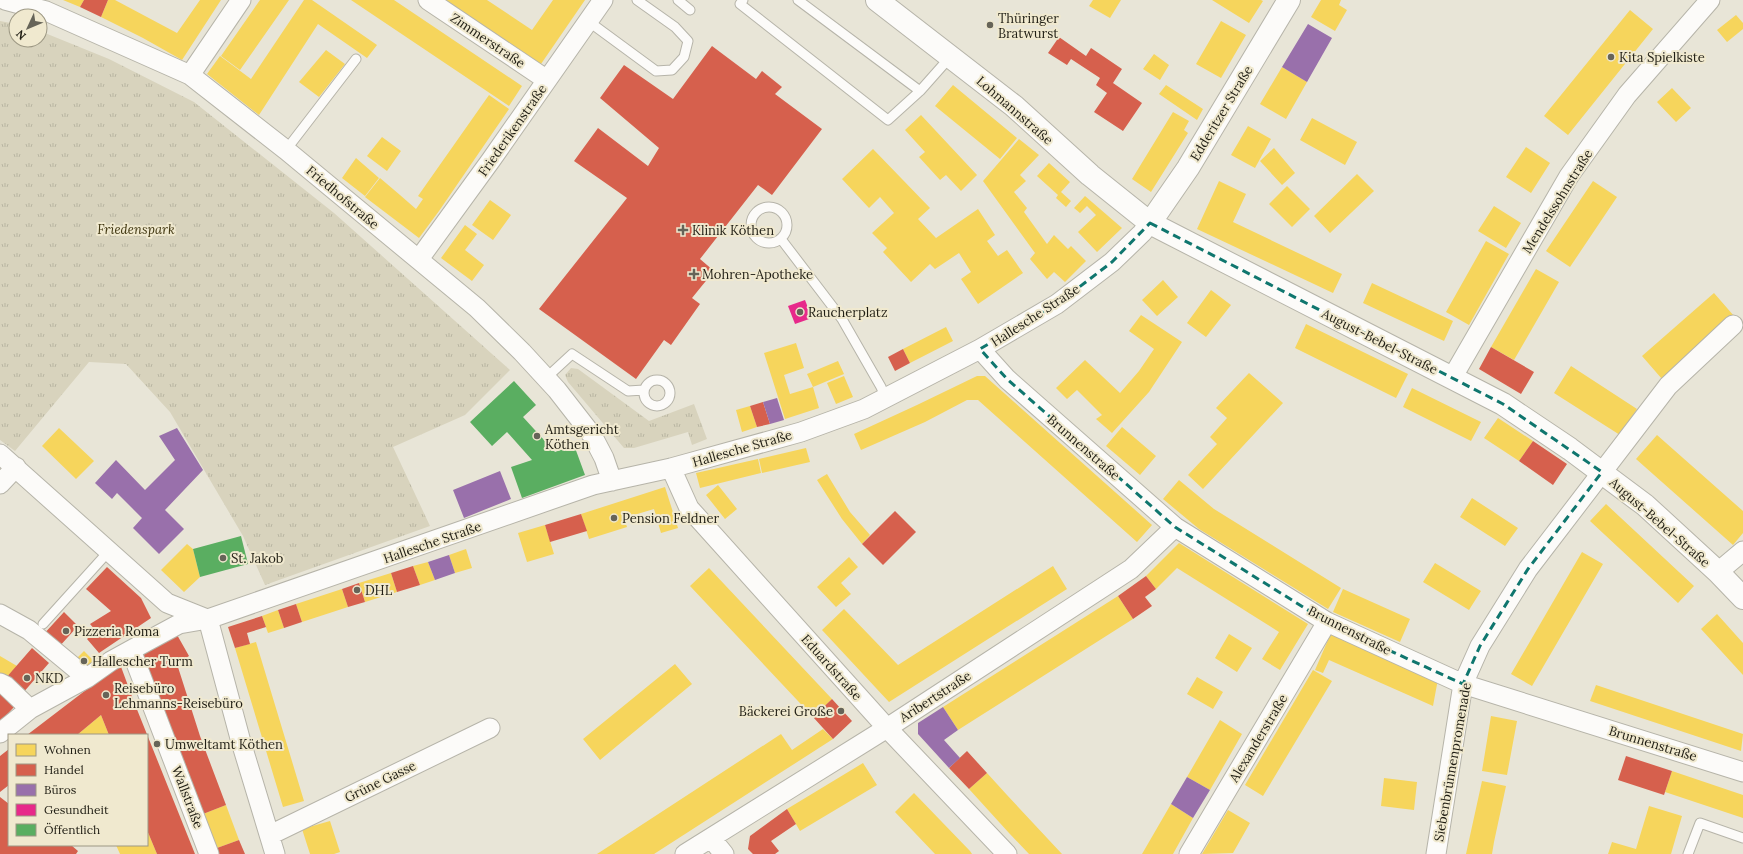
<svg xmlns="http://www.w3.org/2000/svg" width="1743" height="854" viewBox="0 0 1743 854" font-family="Lora,serif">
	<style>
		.grass { fill: url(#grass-tufts) }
		.homes { fill: #f6d55c }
		.shops { fill: #d6604d }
		.offices { fill: #9970ab }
		.health { fill: #e7298a }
		.public { fill: #5aae61 }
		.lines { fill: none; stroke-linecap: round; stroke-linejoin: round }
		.lane-casing { stroke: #b6b4a9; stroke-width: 11 }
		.street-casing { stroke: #b6b4a9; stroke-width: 21 }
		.secondary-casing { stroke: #b6b4a9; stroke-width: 24 }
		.lane { stroke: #fcfbf9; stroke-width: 9 }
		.street { stroke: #fcfbf9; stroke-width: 19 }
		.secondary { stroke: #fcfbf9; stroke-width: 22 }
		.marked { fill: none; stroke: #0f766e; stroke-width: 3; stroke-dasharray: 8 5; stroke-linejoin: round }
		.poi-dot { fill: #666458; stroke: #f0e9cf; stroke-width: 1.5 }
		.labels { text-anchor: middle; stroke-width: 4; stroke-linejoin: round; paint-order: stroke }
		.poi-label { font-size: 13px; fill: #201e14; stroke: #f0e9cf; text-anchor: start }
		.street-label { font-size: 13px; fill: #201e14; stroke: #f0e9cf }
		.park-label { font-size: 13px; font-style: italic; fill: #3f350f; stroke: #f0e9cf }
	</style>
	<defs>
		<pattern id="grass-tufts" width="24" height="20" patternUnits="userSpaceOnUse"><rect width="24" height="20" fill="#d8d3bd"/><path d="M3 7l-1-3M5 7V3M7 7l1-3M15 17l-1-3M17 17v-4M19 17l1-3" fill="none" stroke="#b9b5a2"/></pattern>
	</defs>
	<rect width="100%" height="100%" fill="#e8e5d7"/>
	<!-- grass -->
	<path class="grass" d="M0 21 16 24V40H40V31L109 59 194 102 334 213 510 370 465 415 393 447 430 526 265 585 243 536 170 412 126 364 89 362 15 451 0 440Z
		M571 368 578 369 649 421 694 404 707 439 692 445 688 432 634 448H624L568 382 565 375Z"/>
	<!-- homes -->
	<path class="homes" d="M63 0H84L80 7Z
		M108 0H115L177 33 200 0H221L182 60 143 38 101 17Z
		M260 0H289L240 70 221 56Z
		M304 0H312L377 45 367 58 318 24 259 115 207 74 220 56 251 79Z
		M351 0H394L522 86 509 106Z
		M445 0H487L532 30 553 0H585L541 64Z
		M1093 0H1121L1110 18 1089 6Z
		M1212 0H1261L1263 1 1249 23Z
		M1321 0H1341L1339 5 1347 10 1335 31 1311 17Z
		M1630 10 1653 29 1568 135 1544 116Z
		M1736 15 1743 23V29L1727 42 1717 30Z
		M1221 21 1246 35 1221 78 1196 64Z
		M326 50 345 64 319 97 299 82Z
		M1154 54 1169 65 1160 80 1143 69Z
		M1282 67 1307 82 1286 119 1260 104Z
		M953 85 1017 138 1000 159 935 106Z
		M1166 85 1203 109 1197 120 1159 94Z
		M1672 88 1691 108 1676 122 1657 102Z
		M489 95 509 109 439 211 419 238 365 197 380 178 400 195 394 202 400 195 416 209 423 199 418 196Z
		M1173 112 1189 121 1184 130 1188 133 1151 192 1132 179Z
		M921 115 977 175 961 191 946 175 940 180 919 157 925 152 905 130Z
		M1312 118 1357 142 1345 165 1300 140Z
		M1248 126 1271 139 1255 168 1231 155Z
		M382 137 401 151 387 171 367 156Z
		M1019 139 1039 155 1020 175 1026 181 1014 192 1027 208 1024 212 1047 244 1054 235 1068 249 1071 246 1086 261 1065 282 1054 272 1047 279 1030 259 1035 253 983 181Z
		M1526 147 1550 163 1531 193 1506 177Z
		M1274 148 1295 173 1282 185 1260 161Z
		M873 149 930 208 918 219 936 238 978 209 995 235 987 241 998 256 1007 250 1023 273 978 304 961 279 971 272 959 253 935 269 930 264 911 282 883 252 887 248 872 233 894 213 880 197 869 208 842 179Z
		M356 158 379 178 365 196 342 178Z
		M1049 163 1070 182 1061 192 1071 201 1066 207 1056 198 1058 195 1037 176Z
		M1357 174 1374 191 1330 233 1314 216Z
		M1219 181 1246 194 1233 222 1342 274 1333 293 1197 229Z
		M1593 181 1617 197 1570 267 1546 251Z
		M1287 186 1310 209 1292 227 1269 204Z
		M1085 196 1122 228 1097 252 1078 232 1096 215 1087 206 1080 213 1074 208Z
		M490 200 511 215 493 240 472 225Z
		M1494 206 1521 223 1506 248 1478 231Z
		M465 225 477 234 465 250 484 265 472 281 441 258Z
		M1486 241 1509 254 1469 325 1446 312Z
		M1536 269 1559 282 1514 360 1491 347Z
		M1163 280 1178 297 1157 316 1142 300Z
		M1372 283 1453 321 1444 341 1363 303Z
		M1211 290 1231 305 1206 337 1187 323Z
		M1714 293 1734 316 1662 379 1642 356Z
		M1141 315 1182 342 1149 392 1112 433 1096 419 1102 415 1077 390 1067 399 1056 388 1085 360 1120 393 1139 371 1154 349 1129 331Z
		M1306 324 1408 374 1396 398 1295 348Z
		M946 327 953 341 910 363 903 349Z
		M796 343 804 368 784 375 790 394 813 387 819 408 785 419 764 353Z
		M838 361 844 374 813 387 807 374Z
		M1571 366 1637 409 1620 435 1554 393Z
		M1249 373 1283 403 1203 489 1188 475 1217 444 1210 437 1227 418 1216 408Z
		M844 376 853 397 836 404 827 383Z
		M977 376H985L1152 525 1137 542 978 400H967L925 422 861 450 854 434 917 405Z
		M1412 388 1481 422 1471 441 1403 407Z
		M750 406 757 427 742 432 736 410Z
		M1498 418 1533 441 1519 461 1484 438Z
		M1122 427 1156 456 1140 475 1106 446Z
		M59 428 94 461 76 479 42 446Z
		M1657 435 1743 511V533L1733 545 1636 459Z
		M806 448 810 462 762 473 759 459Z
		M758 459 761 473 700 488 696 473Z
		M827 474 850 512 870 535 862 544 842 519 817 480Z
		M1179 480 1214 509 1341 588 1328 609 1199 529 1163 499Z
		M718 485 737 509 725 519 706 495Z
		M665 487 678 528 661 533 654 509 624 518 627 527 589 539 581 514Z
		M1472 498 1518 528 1505 546 1460 517Z
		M1606 504 1694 586 1678 603 1590 521Z
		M545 525 554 554 527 562 518 533Z
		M1179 543 1308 624 1280 670 1262 659 1279 632 1177 568 1156 589 1146 576Z
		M187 544 193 549 200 577 184 592 161 570Z
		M466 549 472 568 455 573 449 555Z
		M1582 552 1603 564 1532 686 1511 674Z
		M849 557 858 567 841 583 851 594 836 607 817 587Z
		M428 562 435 580 420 585 413 566Z
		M1435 563 1481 591 1469 610 1423 582Z
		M1053 566 1067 589 889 702 822 630 844 609 898 665Z
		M709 568 832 699 813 717 690 586Z
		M391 573 397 592 365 602 359 583Z
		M342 589 348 607 302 622 296 604Z
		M1343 589 1410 619 1400 642 1333 612Z
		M1118 596 1133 619 958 730 943 707Z
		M278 610 284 628 268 633 262 616Z
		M1717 614 1743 643V675L1701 629Z
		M1331 633 1438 679 1433 706 1329 660 1323 673 1315 670Z
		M1229 634 1252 648 1237 672 1215 658Z
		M256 642 304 801 283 807 235 648Z
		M84 651 94 661 84 671 74 661Z
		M0 656 17 666 5 679 0 676Z
		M675 664 692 684 600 760 583 739Z
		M1313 670 1332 681 1263 796 1245 785Z
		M1197 677 1223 692 1213 709 1187 694Z
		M1596 685 1743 734 1741 751 1590 701Z
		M101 715 109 735H77Z
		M1491 716 1517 721 1507 775 1482 771Z
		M1220 720 1242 734 1210 790 1187 777Z
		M823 729 833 739 654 854H597L781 734 792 750Z
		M863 763 877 785 800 831 787 809Z
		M1672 771 1743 795V818L1665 792Z
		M987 773 1007 795 1062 854H1029L1009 833 969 789Z
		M1384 778 1417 782 1414 810 1381 806Z
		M1482 781 1506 786 1494 842 1492 854H1466Z
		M914 793 970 851 972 854H935L895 812Z
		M1171 804 1193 818 1173 854H1142Z
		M226 805 239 840 217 848 203 814Z
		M1649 806 1682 816 1671 854H1608L1612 842 1636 849Z
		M1228 810 1250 823 1233 853 1202 854Z
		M330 821 340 852 334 854H310L302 829Z
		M147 830 157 854H120L116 845H147Z"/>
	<!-- shops -->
	<path class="shops" d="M84 0H108L101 17 80 7Z
		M1059 37 1086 56 1091 48 1122 69 1113 83 1142 103 1123 131 1094 112 1107 93 1096 85 1100 78 1071 59 1067 65 1048 53Z
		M712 46 756 79 762 71 782 87 775 94 822 129 772 195 758 185 700 259 714 271 692 298 700 304 671 345 664 340 636 379 539 309 627 198 574 161 598 128 648 166 659 148 600 98 624 65 673 99Z
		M1491 347 1534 372 1521 394 1479 369Z
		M903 349 910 363 895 371 888 357Z
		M763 402 770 424 757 427 750 406Z
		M1533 441 1567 464 1553 485 1519 461Z
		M895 511 916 532 883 565 862 544Z
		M581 514 587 531 550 542 545 525Z
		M413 566 420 585 397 592 391 573Z
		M107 567 141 598 151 618 99 653 87 639 96 631 90 624 111 611 86 589Z
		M1146 576 1156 589 1145 597 1152 606 1133 619 1118 596Z
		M359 583 365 602 348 607 342 589Z
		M296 604 302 622 284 628 278 610Z
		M64 612 78 626 58 648 42 636Z
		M262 616 266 627 247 633 250 644 235 648 228 627Z
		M176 633 189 656 177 664 200 736 226 805 203 814 142 653Z
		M32 648 49 663 22 694 5 679Z
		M120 664 134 702 195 854H157L147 830V735H109L101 715 77 735H27Z
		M0 693 14 707 0 722Z
		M832 699 852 721 833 739 813 717Z
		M9 749V785L0 792V756Z
		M967 751 987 773 969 789 949 768Z
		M1626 756 1672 771 1664 795 1618 780Z
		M0 797 9 804V845H71L78 851 76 854H0Z
		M787 809 796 824 771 841 779 851 775 854H753L748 849 750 836Z
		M239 840 245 854H219L217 848Z"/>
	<!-- offices -->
	<path class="offices" d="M1308 24 1332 38 1307 82 1282 67Z
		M777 398 784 420 770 424 763 402Z
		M177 428 203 470 165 510 184 529 159 554 133 528 142 518 117 493 112 499 95 483 116 460 145 490 175 460 159 436Z
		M500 471 511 499 464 518 453 490Z
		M449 555 455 573 435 580 428 562Z
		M943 707 958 730 944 740 960 758 949 768 918 734V723Z
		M1187 777 1210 790 1193 818 1171 804Z"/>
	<!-- health -->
	<path class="health" d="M805 300 812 318 795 324 788 306Z"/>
	<!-- public -->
	<path class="public" d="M514 381 536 405 523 417 555 452 574 445 585 475 522 498 511 467 532 460 507 432 492 446 470 422Z
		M241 536 248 564 200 577 193 549Z"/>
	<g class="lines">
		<defs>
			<path id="lane" d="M678 0 690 10
				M743 0 740 4 888 120 920 91 951 56
				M798 0 920 91
				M588 21 656 71 672 70 684 57 688 41 675 27 637 0
				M286 150 356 59
				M751 225a18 18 0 1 1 36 0a18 18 0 1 1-36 0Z
				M781 239 842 319 881 387 886 399
				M546 378 572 354 628 391 644 390
				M644 393a13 13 0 1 1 26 0a13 13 0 1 1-26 0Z
				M43 624 109 551
				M1688 854 1700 823 1743 838"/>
			<path id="street" d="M5 0 46 11 190 75 286 150 477 308 522 352 557 390 592 435 604 458 612 481
				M428 0 547 80
				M190 75 241 0
				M419 259 491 160 603 0
				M980 349 1007 379 1175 527 1327 622 1463 684 1743 772
				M1452 378 1569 176 1627 95 1710 0
				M0 454 167 603 207 619
				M671 468 689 508 887 728 1007 854
				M0 484 16 467
				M1718 572 1743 551
				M0 614 29 630 87 678
				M208 619 241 742 275 854
				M131 650 209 854
				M0 683 6 686 30 709
				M0 733 30 709 87 678 111 661 131 650 179 624 208 619 593 485 671 468 801 432 864 409 980 349 1057 304 1112 262 1142 233 1150 223
				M270 835 490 728
				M711 838 724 854
				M685 854 887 728 1131 569 1175 527
				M1189 854 1327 622
				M1436 854 1463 684 1480 646 1528 569 1668 386 1733 325"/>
			<path id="secondary" d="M877 0 1014 106 1090 175 1150 223 1503 404 1570 449 1645 505 1718 572 1743 598
				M1150 223 1188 168 1289 0"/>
		</defs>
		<!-- lane casing -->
		<use href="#lane" class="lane-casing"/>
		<!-- street casing -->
		<use href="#street" class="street-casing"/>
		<!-- secondary casing -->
		<use href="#secondary" class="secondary-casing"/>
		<!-- lane -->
		<use href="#lane" class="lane"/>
		<!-- street -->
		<use href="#street" class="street"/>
		<!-- secondary -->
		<use href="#secondary" class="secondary"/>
	</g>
	<!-- marked area -->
	<path class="marked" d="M1150 223 1503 404 1602 472 1528 569 1480 646 1463 684 1327 622 1175 527 1007 379 980 349 1057 304 1112 262Z"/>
	<!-- markers -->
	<g class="poi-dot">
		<circle cx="990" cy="25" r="4"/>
		<circle cx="1611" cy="57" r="4"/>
		<path d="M681 224h4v4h4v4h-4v4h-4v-4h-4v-4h4z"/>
		<path d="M692 268h4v4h4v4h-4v4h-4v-4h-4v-4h4z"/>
		<circle cx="800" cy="312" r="4"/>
		<circle cx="537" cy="436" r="4"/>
		<circle cx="614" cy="518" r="4"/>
		<circle cx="223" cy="558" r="4"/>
		<circle cx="357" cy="590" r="4"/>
		<circle cx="66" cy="631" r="4"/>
		<circle cx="84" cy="661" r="4"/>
		<circle cx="27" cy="678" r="4"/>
		<circle cx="106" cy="695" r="4"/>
		<circle cx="841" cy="711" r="4"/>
		<circle cx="157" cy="744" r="4"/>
	</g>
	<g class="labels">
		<!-- poi labels -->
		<g class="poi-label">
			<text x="998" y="23">Thüringer<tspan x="998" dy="15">Bratwurst</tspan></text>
			<text x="1619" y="62">Kita Spielkiste</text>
			<text x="692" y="235">Klinik Köthen</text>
			<text x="702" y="279">Mohren-Apotheke</text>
			<text x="808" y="317">Raucherplatz</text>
			<text x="545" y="434">Amtsgericht<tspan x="545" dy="15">Köthen</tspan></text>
			<text x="622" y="523">Pension Feldner</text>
			<text x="231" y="563">St. Jakob</text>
			<text x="365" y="595">DHL</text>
			<text x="74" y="636">Pizzeria Roma</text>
			<text x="92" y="666">Hallescher Turm</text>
			<text x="35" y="683">NKD</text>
			<text x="114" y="693">Reisebüro<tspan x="114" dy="15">Lehmanns-Reisebüro</tspan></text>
			<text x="833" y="716" text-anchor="end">Bäckerei Große</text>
			<text x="165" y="749">Umweltamt Köthen</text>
		</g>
		<!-- street labels -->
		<g class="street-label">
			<text transform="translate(488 40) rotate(34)" y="5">Zimmerstraße</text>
			<text transform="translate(1015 110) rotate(41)" y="5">Lohmannstraße</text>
			<text transform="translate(1221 113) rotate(-59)" y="5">Edderitzer Straße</text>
			<text transform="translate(512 130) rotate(-55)" y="5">Friederikenstraße</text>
			<text transform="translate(343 197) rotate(40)" y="5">Friedhofstraße</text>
			<text transform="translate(1557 201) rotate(-58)" y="5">Mendelssohnstraße</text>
			<text transform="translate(1035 315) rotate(-33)" y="5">Hallesche Straße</text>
			<text transform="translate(1380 341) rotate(27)" y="5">August-Bebel-Straße</text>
			<text transform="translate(1084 447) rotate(41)" y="5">Brunnenstraße</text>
			<text transform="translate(742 448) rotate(-16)" y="5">Hallesche Straße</text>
			<text transform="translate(1660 522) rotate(41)" y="5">August-Bebel-Straße</text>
			<text transform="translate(432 542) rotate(-19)" y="5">Hallesche Straße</text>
			<text transform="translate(1350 630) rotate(27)" y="5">Brunnenstraße</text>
			<text transform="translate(832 667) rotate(48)" y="5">Eduardstraße</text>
			<text transform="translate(935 696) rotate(-33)" y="5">Aribertstraße</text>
			<text transform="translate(1258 738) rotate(-59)" y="5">Alexanderstraße</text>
			<text transform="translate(1653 743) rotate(17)" y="5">Brunnenstraße</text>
			<text transform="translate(1452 762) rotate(-80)" y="5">Siebenbrünnenpromenade</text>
			<text transform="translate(380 781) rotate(-26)" y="5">Grüne Gasse</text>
			<text transform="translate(188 797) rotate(69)" y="5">Wallstraße</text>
		</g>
		<!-- park labels -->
		<g class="park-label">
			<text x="136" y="234">Friedenspark</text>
		</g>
	</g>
	<!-- legend -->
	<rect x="8" y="734" width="140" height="112" fill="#f0e9cf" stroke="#9d9884"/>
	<rect x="16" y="744" width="20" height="12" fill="#f6d55c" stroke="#9d9884"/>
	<text x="44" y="754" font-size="12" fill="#201e14">Wohnen</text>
	<rect x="16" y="764" width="20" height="12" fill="#d6604d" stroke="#9d9884"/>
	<text x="44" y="774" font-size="12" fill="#201e14">Handel</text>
	<rect x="16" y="784" width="20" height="12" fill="#9970ab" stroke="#9d9884"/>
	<text x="44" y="794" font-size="12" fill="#201e14">Büros</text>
	<rect x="16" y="804" width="20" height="12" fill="#e7298a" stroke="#9d9884"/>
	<text x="44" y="814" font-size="12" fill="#201e14">Gesundheit</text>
	<rect x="16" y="824" width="20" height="12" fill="#5aae61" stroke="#9d9884"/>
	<text x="44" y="834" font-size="12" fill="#201e14">Öffentlich</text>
	<!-- north arrow -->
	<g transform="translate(28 28) rotate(226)"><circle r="19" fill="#f0e9cf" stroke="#9d9884"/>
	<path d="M0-3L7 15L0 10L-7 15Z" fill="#666458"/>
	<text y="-6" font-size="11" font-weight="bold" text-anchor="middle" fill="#201e14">N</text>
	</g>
</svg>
